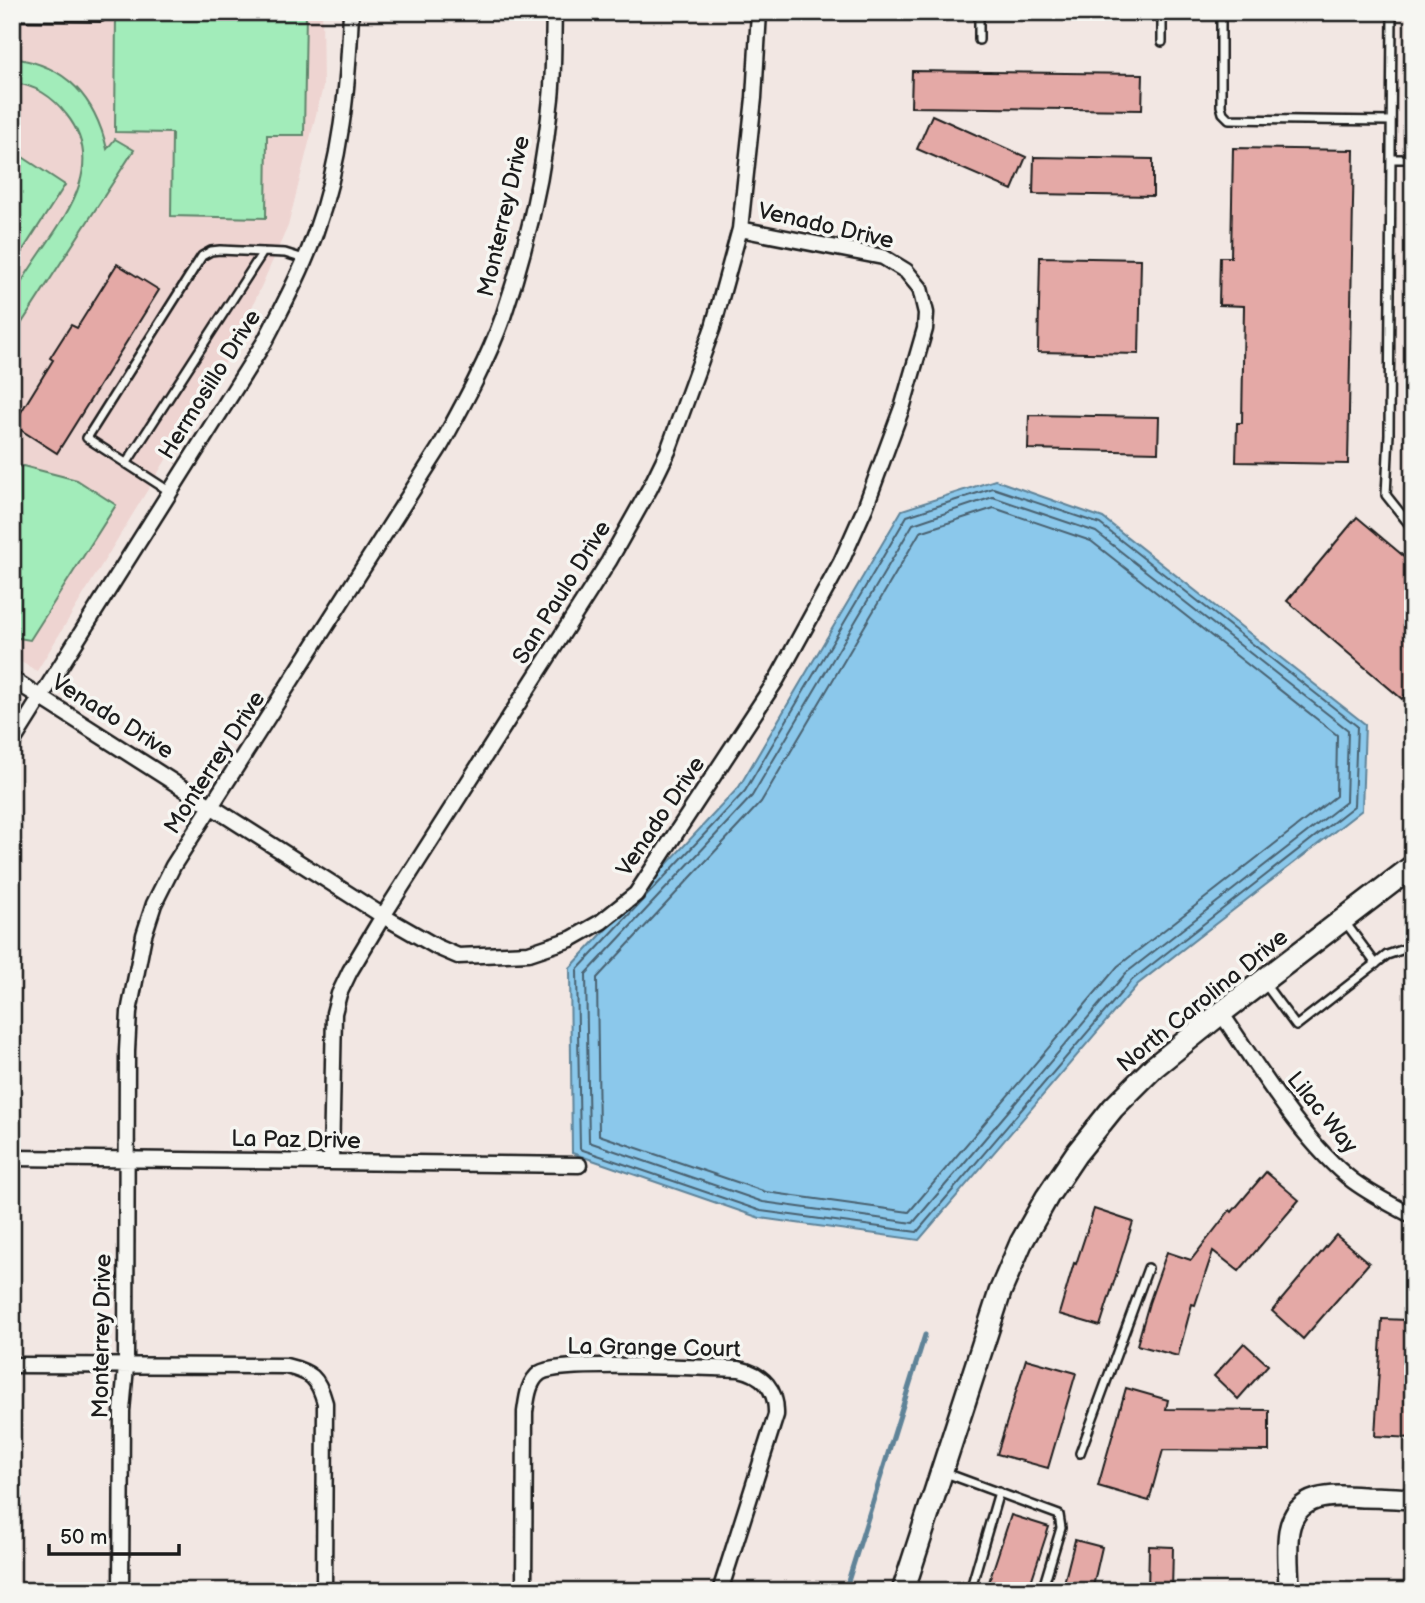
<svg xmlns="http://www.w3.org/2000/svg" width="1425" height="1603" viewBox="0 0 1425 1603" font-family="'Balsamiq Sans',sans-serif">
	<style>
		.built { fill: #eed4d1 }
		.green { fill: #a2ecba; stroke: #5f846b; stroke-width: 2 }
		.water { fill: #8bc8eb; stroke: #5f8398; stroke-width: 2 }
		.lines { fill: none; stroke-linecap: round; stroke-linejoin: round }
		.shore { stroke: #48616f; stroke-width: 2 }
		.stream { stroke: #5f8398; stroke-width: 5 }
		.building { fill: #e4a9a6; stroke: #1c1c1c; stroke-width: 2 }
		.service-casing { stroke: #1c1c1c; stroke-width: 12 }
		.minor-casing { stroke: #1c1c1c; stroke-width: 19 }
		.tertiary-casing { stroke: #1c1c1c; stroke-width: 24 }
		.secondary-casing { stroke: #1c1c1c; stroke-width: 26 }
		.service { stroke: #f6f6f2; stroke-width: 7 }
		.minor { stroke: #f6f6f2; stroke-width: 14 }
		.tertiary { stroke: #f6f6f2; stroke-width: 19 }
		.secondary { stroke: #f6f6f2; stroke-width: 21 }
		.labels { text-anchor: middle; stroke-width: 7; stroke-linejoin: round; paint-order: stroke }
		.street-label { font-size: 23px; fill: #1c1c1c; stroke: #f6f6f2 }
	</style>
	<rect width="100%" height="100%" fill="#f2e7e3"/>
	<filter id="ink" filterUnits="userSpaceOnUse"><feTurbulence type="fractalNoise" baseFrequency=".0143" numOctaves="2"/><feDisplacementMap in="SourceGraphic" scale="14" xChannelSelector="R" yChannelSelector="G"/><feConvolveMatrix kernelMatrix="1 2 1 2 8 2 1 2 1" color-interpolation-filters="sRGB"/></filter>
	<g filter="url(#ink)">
		<!-- built -->
		<path class="built" d="M12 12H322L323 87 288 226 233 350 37 671 12 657Z"/>
		<!-- green -->
		<path class="green" d="M116 12H306L304 135H267L266 218 171 216 172 133 115 132Z
			M12 58C67 65 95 98 107 149L115 139 134 150 12 338C12 326 9 307 14 296 40 240 118 178 66 114 53 97 34 84 12 83Z
			M12 150 65 185 12 267Z
			M23 466 77 480 116 505 30 640 12 637V467Z"/>
		<!-- water -->
		<path class="water" d="M995 480 1103 518 1365 724 1362 810 1138 984 919 1240 760 1218 572 1153 570 968 739 787 902 510Z"/>
		<g class="lines">
			<!-- shore -->
			<path class="shore" d="M993 488 1100 524 1357 726 1354 806 1132 980 917 1232 761 1211 580 1149 577 970 745 791 907 516Z
				M993 497 1096 532 1348 730 1346 802 1126 973 913 1223 763 1202 589 1142 586 974 752 796 913 524Z
				M994 508 1091 541 1337 735 1336 796 1118 966 909 1212 766 1192 599 1135 597 978 761 802 920 532Z"/>
			<!-- stream -->
			<path class="stream" d="M845 1591 925 1335"/>
		</g>
		<!-- building -->
		<path class="building" d="M912 71 1143 74 1142 110 911 107Z
			M932 115 1026 157 1012 190 917 149Z
			M1233 148 1354 150 1348 464 1236 462 1237 423H1242L1244 306 1219 305 1220 257H1231Z
			M1034 157 1153 159V196L1033 194Z
			M1040 257 1141 259 1139 354 1038 352Z
			M117 264 159 290 57 453 13 425 53 360 50 358 71 325 77 328Z
			M1029 415 1159 417 1158 452 1028 449Z
			M1357 517 1413 564V686L1402 699 1287 601Z
			M1266 1172 1299 1200 1239 1271 1213 1251 1195 1305 1192 1304 1178 1356 1137 1345 1149 1303 1167 1252 1191 1260 1230 1210 1232 1212Z
			M1094 1209 1133 1222 1100 1326 1059 1314 1074 1263 1076 1264Z
			M1336 1235 1369 1263 1303 1339 1272 1311Z
			M1382 1319 1408 1320 1407 1328H1413V1438L1375 1436Z
			M1244 1343 1268 1365 1238 1399 1214 1376Z
			M1026 1359 1076 1373 1048 1468 997 1454Z
			M1126 1388 1168 1400 1166 1409 1269 1410V1451L1163 1450 1149 1501 1098 1486Z
			M1011 1515 1049 1527 1028 1591H986Z
			M1075 1540 1102 1547 1092 1591H1062Z
			M1149 1546 1173 1547 1172 1591H1148Z"/>
		<g class="lines">
			<defs>
				<path id="service" d="M1221 12V106L1223 113 1229 119 1391 121
					M1392 12 1389 434 1386 495 1413 529
					M12 16 101 17V12
					M979 40V12
					M1162 42V12
					M1391 159H1413
					M126 464 263 252
					M169 491 87 438 202 256 211 251 220 250 285 253 304 259
					M1345 922 1376 964
					M1265 984 1296 1026 1387 955 1413 946
					M1080 1453 1148 1268
					M943 1472 1059 1515 1061 1528 1042 1591
					M970 1591 999 1492"/>
				<path id="minor" d="M12 679 383 916 437 947 458 956 529 953 571 939 601 922 636 894 777 679 841 562 865 508 903 405 925 329 926 313 920 288 906 271 883 257 740 229
					M12 743 265 341C283 306 302 271 315 234 341 162 348 88 351 12
					M1221 1013C1257 1065 1303 1143 1353 1181 1372 1195 1392 1205 1413 1216
					M12 1158 579 1165
					M331 1162 334 1013 339 994 350 971 383 916 609 561 650 488 668 451 713 327 740 229 754 98 759 12
					M12 1365 286 1366C311 1372 318 1377 325 1403L324 1591
					M121 1591 122 1411 126 1367 127 1051 129 1012 144 935 154 904 173 866 440 447C463 405 487 362 503 317 527 247 544 172 551 98 554 70 553 41 554 12
					M524 1591 525 1412C527 1399 528 1382 540 1373 559 1360 706 1368 739 1369 763 1374 777 1390 776 1415L720 1591"/>
				<path id="tertiary" d="M1289 1591C1289 1572 1286 1550 1289 1531 1296 1492 1333 1495 1364 1497 1380 1497 1396 1498 1413 1499"/>
				<path id="secondary" d="M903 1591 1000 1292 1021 1243 1047 1197 1076 1154 1113 1108 1154 1067 1221 1013 1413 866"/>
			</defs>
			<!-- service casing -->
			<use href="#service" class="service-casing"/>
			<!-- minor casing -->
			<use href="#minor" class="minor-casing"/>
			<!-- tertiary casing -->
			<use href="#tertiary" class="tertiary-casing"/>
			<!-- secondary casing -->
			<use href="#secondary" class="secondary-casing"/>
			<!-- service -->
			<use href="#service" class="service"/>
			<!-- minor -->
			<use href="#minor" class="minor"/>
			<!-- tertiary -->
			<use href="#tertiary" class="tertiary"/>
			<!-- secondary -->
			<use href="#secondary" class="secondary"/>
		</g>
	</g>
	<g class="labels">
		<!-- street labels -->
		<g class="street-label">
			<text transform="translate(503 216) rotate(-77)" y="8">Monterrey Drive</text>
			<text transform="translate(826 225) rotate(13)" y="8">Venado Drive</text>
			<text transform="translate(209 384) rotate(-58)" y="8">Hermosillo Drive</text>
			<text transform="translate(561 592) rotate(-58)" y="8">San Paulo Drive</text>
			<text transform="translate(113 716) rotate(32)" y="8">Venado Drive</text>
			<text transform="translate(214 762) rotate(-57)" y="8">Monterrey Drive</text>
			<text transform="translate(660 816) rotate(-56)" y="8">Venado Drive</text>
			<text transform="translate(1202 1000) rotate(-39)" y="8">North Carolina Drive</text>
			<text transform="translate(1323 1112) rotate(51)" y="8">Lilac Way</text>
			<text transform="translate(296 1139) rotate(1)" y="8">La Paz Drive</text>
			<text transform="translate(101 1336) rotate(-89)" y="8">Monterrey Drive</text>
			<text transform="translate(654 1347) rotate(1)" y="8">La Grange Court</text>
		</g>
	</g>
	<!-- margin -->
	<rect width="1425" height="1603" fill="none" stroke="#f6f6f2" stroke-width="42"/>
	<rect x="21" y="21" width="1383" height="1561" fill="none" stroke="#1c1c1c" stroke-width="2.5" filter="url(#ink)"/>
	<!-- scale -->
	<path d="M49 1544v10h130v-10" fill="none" stroke="#1c1c1c" stroke-width="3.5"/>
	<text x="60" y="1544" font-size="21" fill="#1c1c1c" stroke="#f6f6f2" stroke-width="5" paint-order="stroke">50 m</text>
</svg>
